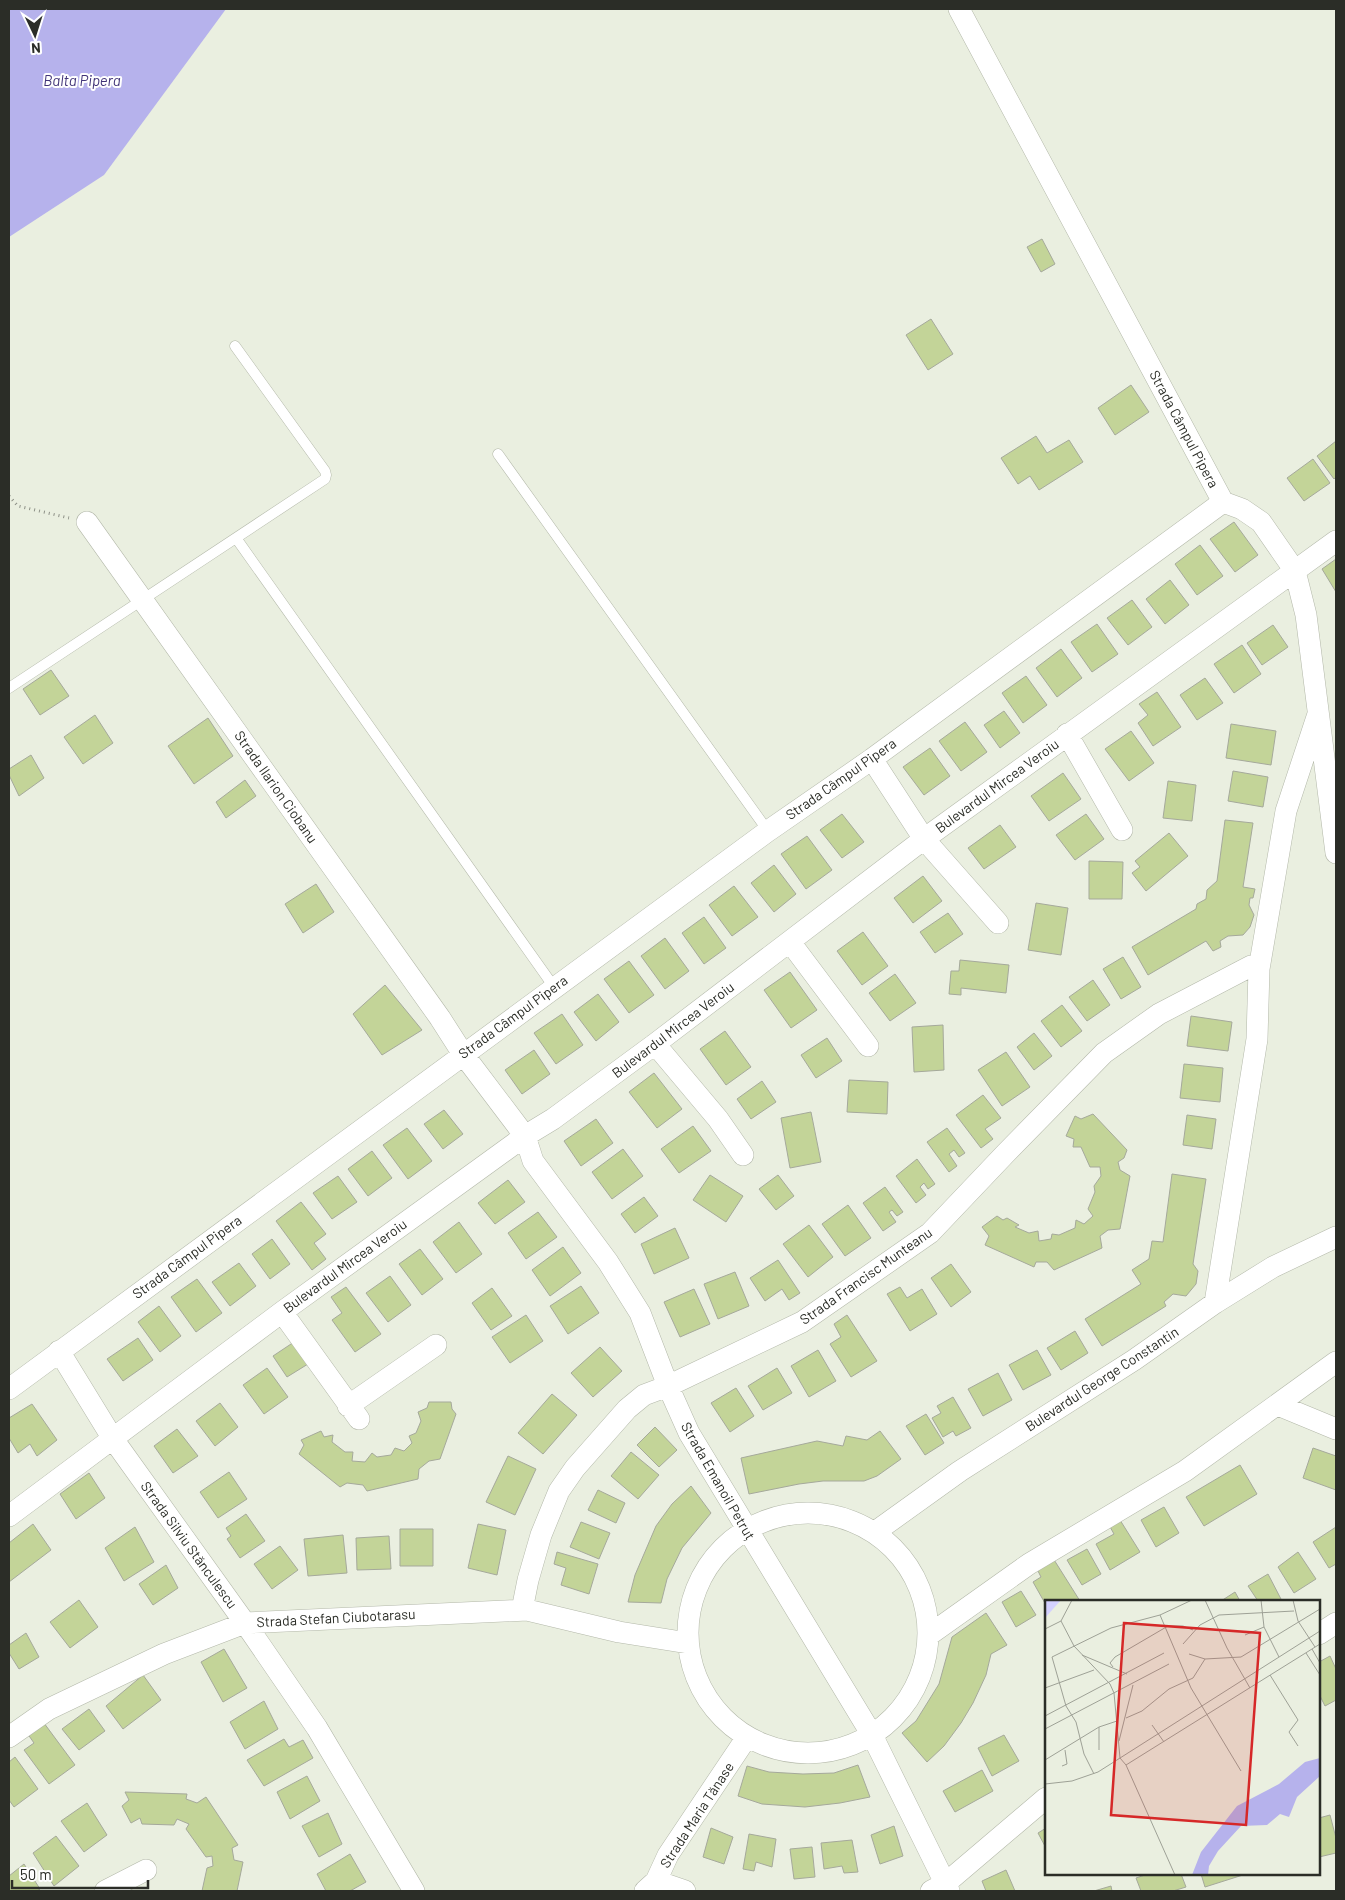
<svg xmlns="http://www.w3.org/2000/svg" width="1345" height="1900" viewBox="0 0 1345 1900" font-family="Barlow,sans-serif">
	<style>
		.water { fill: #b6b2ec }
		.building { fill: #c3d498; stroke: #a5a99b }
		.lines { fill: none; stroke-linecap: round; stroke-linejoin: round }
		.service-casing { stroke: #b3b8a9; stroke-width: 11 }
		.minor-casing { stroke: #b3b8a9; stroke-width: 22 }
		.path { stroke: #8d9086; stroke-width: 3; stroke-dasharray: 1 4; stroke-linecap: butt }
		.service { stroke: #fff; stroke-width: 10 }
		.minor { stroke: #fff; stroke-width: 21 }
		.labels { text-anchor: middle; stroke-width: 4; stroke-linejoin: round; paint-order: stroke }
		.street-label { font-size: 14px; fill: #2b2d27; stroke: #fff }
		.water-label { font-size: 15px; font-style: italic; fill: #413478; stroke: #fff }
		.inset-road { fill: none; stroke: #9ea196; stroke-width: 1 }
		.view { fill: #d62828; fill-opacity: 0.15; stroke: #d62828; stroke-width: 2.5 }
		.inset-edge { fill: none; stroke: #2b2d27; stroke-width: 2.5 }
	</style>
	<rect width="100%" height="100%" fill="#eaefe0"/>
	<!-- water -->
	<path class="water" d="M9 9H226L104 175 9 237Z"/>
	<!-- building -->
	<path class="building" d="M1042 239 1055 264 1041 272 1027 247Z
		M931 319 953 354 928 370 906 335Z
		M1131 385 1149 412 1115 435 1098 408Z
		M1036 436 1047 453 1069 440 1083 462 1039 490 1030 476 1018 484 1001 458Z
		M1336 441V477L1334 479 1317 456Z
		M1313 459 1330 483 1304 501 1287 478Z
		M1234 522 1258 555 1235 572 1210 539Z
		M1200 545 1223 576 1197 595 1175 564Z
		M1336 559V592L1322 569Z
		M1170 580 1189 605 1165 624 1146 599Z
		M1132 600 1152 627 1128 645 1107 618Z
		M1097 624 1118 654 1092 672 1071 642Z
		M1273 625 1288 647 1262 665 1247 643Z
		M1242 645 1261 674 1234 693 1214 664Z
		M1061 649 1082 678 1057 697 1036 668Z
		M51 670 69 696 40 715 23 689Z
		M1026 676 1047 705 1023 723 1002 693Z
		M1205 678 1223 703 1197 720 1180 695Z
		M1157 692 1181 727 1153 746 1138 723 1148 715 1139 704Z
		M1004 711 1020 733 1000 748 984 725Z
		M95 715 113 743 83 764 64 737Z
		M208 718 233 756 194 784 168 746Z
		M965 722 987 752 961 771 939 741Z
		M1231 724 1276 731 1271 765 1226 758Z
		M1131 731 1154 763 1129 781 1105 749Z
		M930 748 950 776 924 795 903 767Z
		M31 755 44 778 19 796 9 775V769Z
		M1233 771 1268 777 1263 807 1228 801Z
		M1063 773 1081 799 1049 821 1031 796Z
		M245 780 256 796 226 818 216 802Z
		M1168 781 1196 785 1192 821 1163 818Z
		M842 814 864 842 842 858 820 830Z
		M1086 814 1104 839 1075 860 1056 835Z
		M1225 820 1253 823 1243 887 1255 889 1253 898H1250L1249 905 1254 915 1250 927 1243 935 1228 936 1220 941 1221 947 1213 951 1206 941 1148 975 1132 947 1196 909 1197 904 1206 899 1207 890 1217 881Z
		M1000 825 1016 847 984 869 968 848Z
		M1169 833 1188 856 1146 891 1132 873 1140 867 1135 861Z
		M807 836 832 870 806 889 781 854Z
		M1089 861 1123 862 1122 899H1089Z
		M774 865 796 894 774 912 751 883Z
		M923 876 942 901 913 923 894 898Z
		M316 884 334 912 303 933 285 904Z
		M734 886 758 917 732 936 709 905Z
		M1036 903 1068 908 1061 955 1028 950Z
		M948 913 963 934 935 953 920 932Z
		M704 917 726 948 704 964 682 933Z
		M863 932 888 966 862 985 837 951Z
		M665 938 689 971 665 989 641 956Z
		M1123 957 1141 987 1121 999 1103 969Z
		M960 960 1009 965 1006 993 961 988V995L949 994 951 971H959Z
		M629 961 654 995 629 1013 604 979Z
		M790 972 817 1010 791 1028 764 990Z
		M895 974 916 1003 890 1021 869 993Z
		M1093 980 1110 1005 1087 1021 1069 997Z
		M385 985 422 1030 382 1055 353 1014Z
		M598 994 619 1022 596 1041 574 1012Z
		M1062 1005 1082 1031 1061 1047 1041 1021Z
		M562 1014 583 1045 556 1064 534 1033Z
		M1191 1016 1232 1022 1228 1051 1187 1046Z
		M943 1025 944 1070 914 1072 912 1027Z
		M725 1031 751 1067 726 1085 700 1049Z
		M1034 1033 1052 1056 1034 1070 1017 1047Z
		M827 1038 842 1061 816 1078 801 1055Z
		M534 1050 550 1074 522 1094 505 1070Z
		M1006 1052 1030 1087 1002 1106 978 1070Z
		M1184 1064 1223 1068 1220 1102 1180 1098Z
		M654 1073 682 1109 657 1128 629 1092Z
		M849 1080 888 1082 887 1114 847 1112Z
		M762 1081 776 1102 751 1119 737 1099Z
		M983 1095 1001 1118 985 1129 993 1139 981 1148 956 1115Z
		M444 1110 463 1134 443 1149 424 1124Z
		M811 1112 821 1162 790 1168 781 1118Z
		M1093 1114 1127 1150 1124 1158 1118 1162 1120 1170 1130 1176 1120 1229 1108 1230 1100 1236 1102 1248 1054 1270 1047 1262H1036L1034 1267 985 1245 989 1236 982 1227 997 1216 1003 1220 1007 1218 1019 1225 1015 1227 1029 1233 1038 1231 1039 1241 1051 1239 1052 1234 1059 1235 1075 1228 1076 1220 1084 1224 1093 1216 1088 1209 1095 1192 1094 1186 1101 1176 1100 1167H1090L1081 1147H1073L1074 1139 1066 1136 1075 1116 1081 1119Z
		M1187 1115 1216 1119 1212 1149 1183 1145Z
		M596 1119 613 1143 581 1166 564 1141Z
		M693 1126 711 1151 679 1173 661 1149Z
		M407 1128 432 1161 408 1179 383 1145Z
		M947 1128 965 1153 959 1157 954 1150 949 1154 957 1166 949 1172 927 1142Z
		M623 1149 643 1176 612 1199 592 1172Z
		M372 1151 392 1178 368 1196 348 1169Z
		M917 1159 935 1184 928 1189 924 1183 920 1187 926 1195 916 1203 896 1176Z
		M1172 1174 1206 1179 1193 1264 1198 1271 1196 1284 1186 1296 1173 1294 1164 1302 1166 1306 1102 1346 1085 1319 1141 1284 1132 1270 1149 1259 1152 1241 1163 1242Z
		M710 1175 743 1196 726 1222 693 1200Z
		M778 1175 794 1196 776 1210 759 1189Z
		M338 1176 357 1202 332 1219 313 1193Z
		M508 1180 525 1202 495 1224 478 1203Z
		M885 1187 903 1212 897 1216 892 1210 889 1212 896 1222 883 1231 863 1203Z
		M644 1197 658 1216 635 1233 621 1214Z
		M301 1202 326 1234 314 1243 326 1259 312 1270 276 1221Z
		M848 1205 871 1238 845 1256 822 1224Z
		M538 1212 557 1237 526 1259 508 1233Z
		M459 1222 482 1254 456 1273 433 1242Z
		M809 1225 833 1257 808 1277 783 1244Z
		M675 1228 689 1258 654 1274 641 1244Z
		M272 1239 290 1264 270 1279 252 1254Z
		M563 1247 581 1273 550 1296 532 1270Z
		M420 1249 443 1279 422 1295 399 1264Z
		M778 1260 800 1293 789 1300 782 1289 765 1301 750 1278Z
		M239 1263 256 1286 230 1306 212 1282Z
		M951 1264 971 1292 951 1307 931 1278Z
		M735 1272 749 1306 718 1319 704 1284Z
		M390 1276 411 1305 388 1322 366 1293Z
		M197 1279 222 1313 196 1332 171 1297Z
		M581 1286 599 1313 568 1334 550 1306Z
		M346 1287 381 1334 355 1352 332 1320 342 1313 331 1297Z
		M900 1287 907 1298 922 1289 937 1314 910 1331 887 1294Z
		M492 1288 512 1316 491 1330 472 1303Z
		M694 1289 710 1324 680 1337 664 1302Z
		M159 1306 181 1336 160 1352 138 1322Z
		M526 1315 543 1341 510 1363 492 1337Z
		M847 1315 877 1361 851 1377 830 1344 841 1337 834 1324Z
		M1075 1331 1088 1353 1061 1370 1047 1348Z
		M138 1338 153 1360 123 1381 107 1359Z
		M294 1342 308 1364 287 1377 273 1356Z
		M600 1347 622 1371 593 1397 571 1373Z
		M818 1350 836 1381 809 1397 791 1366Z
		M1037 1350 1051 1375 1023 1390 1009 1365Z
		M267 1368 288 1397 264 1414 243 1385Z
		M777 1368 792 1393 763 1410 748 1386Z
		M998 1373 1012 1400 983 1416 968 1389Z
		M736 1388 754 1416 730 1432 711 1403Z
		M552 1394 577 1415 543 1454 518 1433Z
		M953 1397 971 1428 956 1436 953 1431 943 1437 932 1418 941 1413 937 1406Z
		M429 1402H451L452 1409 456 1414 440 1459 429 1461 419 1469 418 1479 367 1491 363 1485 347 1483 340 1487 299 1454 304 1445 301 1440 321 1431 324 1437 333 1435 332 1442 345 1452H353L352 1461 365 1462 372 1453 377 1457 391 1455 395 1448 404 1451 412 1443 409 1436 416 1433 421 1421 418 1412 427 1408Z
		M220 1403 238 1427 215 1446 196 1421Z
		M32 1404 57 1440 37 1456 30 1444 18 1453 9 1438V1418Z
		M926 1414 944 1443 925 1455 906 1426Z
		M655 1427 677 1450 659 1467 637 1445Z
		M177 1429 198 1456 173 1473 154 1446Z
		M880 1431 901 1459 877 1476 864 1481H823L799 1484 749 1494 741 1458 817 1441 843 1446 846 1436 867 1440Z
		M1313 1448 1336 1456V1490L1303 1478Z
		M631 1452 659 1475 638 1499 611 1476Z
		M508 1456 536 1469 515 1515 486 1502Z
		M1240 1465 1257 1494 1204 1526 1186 1497Z
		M229 1472 247 1499 218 1518 200 1492Z
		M89 1473 105 1498 76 1519 60 1494Z
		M691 1486 711 1513 682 1548 667 1579 661 1603 628 1602 635 1575 656 1526 672 1504Z
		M598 1490 625 1503 616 1523 588 1510Z
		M1164 1507 1179 1533 1156 1547 1141 1520Z
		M246 1514 265 1541 240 1558 227 1539 231 1536 226 1528Z
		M1120 1520 1140 1552 1110 1570 1096 1544 1114 1534 1109 1525Z
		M581 1522 610 1533 599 1559 570 1547Z
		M33 1524 51 1550 9 1582V1543Z
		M478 1524 506 1530 497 1575 468 1568Z
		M135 1527 154 1562 124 1581 105 1548Z
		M1336 1527V1564L1329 1568 1313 1542Z
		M400 1529H433V1566H400Z
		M343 1535 347 1573 308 1576 304 1539Z
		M389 1536 391 1569 357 1570 356 1538Z
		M280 1546 298 1570 272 1589 254 1564Z
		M1087 1549 1101 1574 1082 1585 1067 1560Z
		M557 1552 598 1564 589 1594 561 1585 566 1568 554 1564Z
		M1298 1552 1316 1579 1294 1593 1278 1567Z
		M1051 1555 1080 1601H1046V1605L1033 1582 1041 1577 1035 1565Z
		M166 1565 178 1588 153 1605 139 1584Z
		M1268 1574 1282 1601H1258L1248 1586Z
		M1021 1591 1036 1615 1016 1627 1002 1602Z
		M1235 1592 1240 1601H1221Z
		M79 1600 98 1627 70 1648 50 1622Z
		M986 1613 1007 1645 991 1654 986 1675 973 1703 961 1723 944 1746 927 1762 902 1733 916 1721 939 1684 952 1637Z
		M26 1633 39 1657 19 1669 9 1653V1645Z
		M224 1649 247 1688 223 1702 201 1662Z
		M1330 1656 1336 1669V1700L1325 1706 1319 1694V1662Z
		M143 1675 161 1700 123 1729 106 1706Z
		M264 1701 278 1729 245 1749 230 1722Z
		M89 1709 105 1731 79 1750 62 1729Z
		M41 1719 75 1765 49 1784 24 1750 34 1743 25 1730Z
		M1004 1735 1019 1761 992 1776 978 1748Z
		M284 1739 289 1747 303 1740 313 1758 264 1786 247 1760Z
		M15 1757 38 1789 14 1807 9 1800V1762Z
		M858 1765 870 1797 840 1803 805 1807 762 1804 738 1796 747 1766 769 1772 803 1774 834 1773Z
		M982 1770 993 1791 955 1812 943 1791Z
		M307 1776 320 1801 290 1819 277 1792Z
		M125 1792 187 1794 186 1799 197 1803 206 1797 238 1845 232 1848 234 1860 243 1862 237 1891H202L207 1868 213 1866 212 1856 206 1857 186 1829 189 1824 177 1819 174 1825 142 1824 140 1818 131 1823 122 1806 129 1800Z
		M87 1803 107 1835 84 1852 61 1821Z
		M328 1813 342 1844 319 1857 302 1826Z
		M1330 1815 1336 1838V1853L1319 1857V1818Z
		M894 1826 903 1856 880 1864 871 1835Z
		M711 1828 733 1837 724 1864 703 1857Z
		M1046 1828V1848L1038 1833Z
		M749 1834 776 1839 772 1867 756 1862 754 1871 743 1869Z
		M56 1836 79 1866 54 1886 33 1853Z
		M852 1840 858 1872 844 1873 842 1866 824 1869 821 1843Z
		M812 1847 815 1877 794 1879 790 1849Z
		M350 1854 366 1882 350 1891H326L317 1874Z
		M24 1864 40 1889 37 1891H11L9 1888V1876Z
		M1006 1870 1015 1891H986L982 1881Z
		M1148 1874H1181L1186 1887 1173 1891H1141L1136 1878Z
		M1201 1874H1246L1205 1887Z
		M1111 1886 1112 1891H1094Z"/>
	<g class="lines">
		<defs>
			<path id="service" d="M498 454 768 831
				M236 538 554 987
				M9 688 325 479 326 475 325 471 235 346"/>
			<path id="minor" d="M959 9 1223 502
				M1223 502 1242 509 1261 522 1295 571 1306 615 1336 853
				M87 522 440 1018 463 1054 525 1136 533 1161 608 1262 640 1313 668 1386 689 1433 872 1735 949 1891
				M1067 734 1122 830
				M872 759 924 839 998 923
				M790 942 868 1046
				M655 1044 718 1119 743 1155
				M1215 1303 1257 1039 1259 969 1286 811 1318 714
				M282 1312 359 1419
				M59 1351 113 1439 245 1623 317 1728 414 1891
				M9 1389 768 831 872 759 1223 502
				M1278 1405 1336 1429
				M348 1406 436 1345
				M688 1633a120 120 0 1 1 240 0a120 120 0 1 1-240 0Z
				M9 1516 282 1312 525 1136 553 1119 655 1044 924 839 1336 541
				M875 1532 960 1471 1134 1360 1215 1303 1273 1267 1336 1237
				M522 1610 528 1580 541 1535 559 1491 575 1468 627 1409 644 1395 668 1386 802 1322 930 1233 1006 1153 1104 1053 1159 1014 1251 966 1259 969
				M1319 1634 1336 1623
				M929 1635 1029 1564 1185 1471 1336 1362
				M9 1737 49 1709 164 1654 245 1623 527 1610 619 1632 688 1643
				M656 1881 685 1891
				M105 1891 146 1870
				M645 1891 656 1881 668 1855 747 1737
				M931 1891 946 1883 1046 1798"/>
		</defs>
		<!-- service casing -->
		<use href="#service" class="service-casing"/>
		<!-- minor casing -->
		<use href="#minor" class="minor-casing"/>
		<!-- path -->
		<path class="path" d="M9 496 18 506 69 518"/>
		<!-- service -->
		<use href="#service" class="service"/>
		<!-- minor -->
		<use href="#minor" class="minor"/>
	</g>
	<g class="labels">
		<!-- street labels -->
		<g class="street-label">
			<text transform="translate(1184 429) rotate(62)" y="5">Strada Câmpul Pipera</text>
			<text transform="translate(841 779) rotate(-35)" y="5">Strada Câmpul Pipera</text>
			<text transform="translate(997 786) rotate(-36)" y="5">Bulevardul Mircea Veroiu</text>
			<text transform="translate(276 787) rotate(55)" y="5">Strada Ilarion Ciobanu</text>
			<text transform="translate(513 1017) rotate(-36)" y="5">Strada Câmpul Pipera</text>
			<text transform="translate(673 1030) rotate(-37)" y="5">Bulevardul Mircea Veroiu</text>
			<text transform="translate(187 1257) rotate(-36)" y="5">Strada Câmpul Pipera</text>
			<text transform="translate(345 1266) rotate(-36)" y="5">Bulevardul Mircea Veroiu</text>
			<text transform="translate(866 1276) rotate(-35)" y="5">Strada Francisc Munteanu</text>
			<text transform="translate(1102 1379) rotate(-33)" y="5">Bulevardul George Constantin</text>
			<text transform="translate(718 1481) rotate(60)" y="5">Strada Emanoil Petruț</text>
			<text transform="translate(189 1545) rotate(54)" y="5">Strada Silviu Stănculescu</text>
			<text transform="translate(336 1618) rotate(-3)" y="5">Strada Stefan Ciubotarasu</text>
			<text transform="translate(697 1815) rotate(-57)" y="5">Strada Maria Tănase</text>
		</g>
		<!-- water labels -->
		<g class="water-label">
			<text x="82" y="86">Balta Pipera</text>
		</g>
	</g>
	<!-- overview -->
	<g transform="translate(1045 1600)">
		<rect width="275" height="275" fill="#eaefe0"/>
		<path d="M0 0H16L0 18Z" fill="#d4d1ff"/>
		<path d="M275 158V176L252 197 244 217 235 214 222 225 196 226 173 251 164 266 163 275H147L156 252 192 206 234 184 260 162Z" fill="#b6b2ec"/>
		<path class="inset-road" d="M27 0 16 21 29 46 65 84 69 93 75 158 81 165 130 275M160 0 182 48 205 88M216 0 219 27 234 57M248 0 253 21 270 47M115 15 146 88 196 171M0 29 16 21M200 35 219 27M138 44 155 25 174 15 249 11M267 49 275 63M261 53 275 75M144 54 160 59 196 57 275 9M37 55 82 74M68 67 65 63 70 57 123 26H138L148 30M225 75 253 120 244 132 253 146M0 88 49 70M0 116 119 53M81 118 97 111 124 89 148 78 160 59M107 125 119 142M0 129 124 64M74 141 88 85M54 150V127M0 160 54 127 72 121M81 165 275 44M17 166 22 164 20 150M49 174 39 154 31 122 21 106 7 57 66 28 115 15 147 0M0 184 27 181 53 172 275 31"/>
		<path class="view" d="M79 23 215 33 201 225 66 215Z"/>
		<rect width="275" height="275" class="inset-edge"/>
	</g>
	<!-- border -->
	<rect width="1345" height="1900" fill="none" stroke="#2b2d27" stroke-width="20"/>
	<!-- north arrow -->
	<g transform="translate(35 35) rotate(176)" stroke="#ffffff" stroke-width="4" paint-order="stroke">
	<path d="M0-4L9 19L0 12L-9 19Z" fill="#2b2d27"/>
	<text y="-8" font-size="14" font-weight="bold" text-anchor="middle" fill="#2b2d27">N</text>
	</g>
	<!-- scale -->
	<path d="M12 1880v8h136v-8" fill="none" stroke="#2b2d27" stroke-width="2.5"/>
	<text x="20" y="1880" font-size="15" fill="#2b2d27" stroke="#ffffff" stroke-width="4" paint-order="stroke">50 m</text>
</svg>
